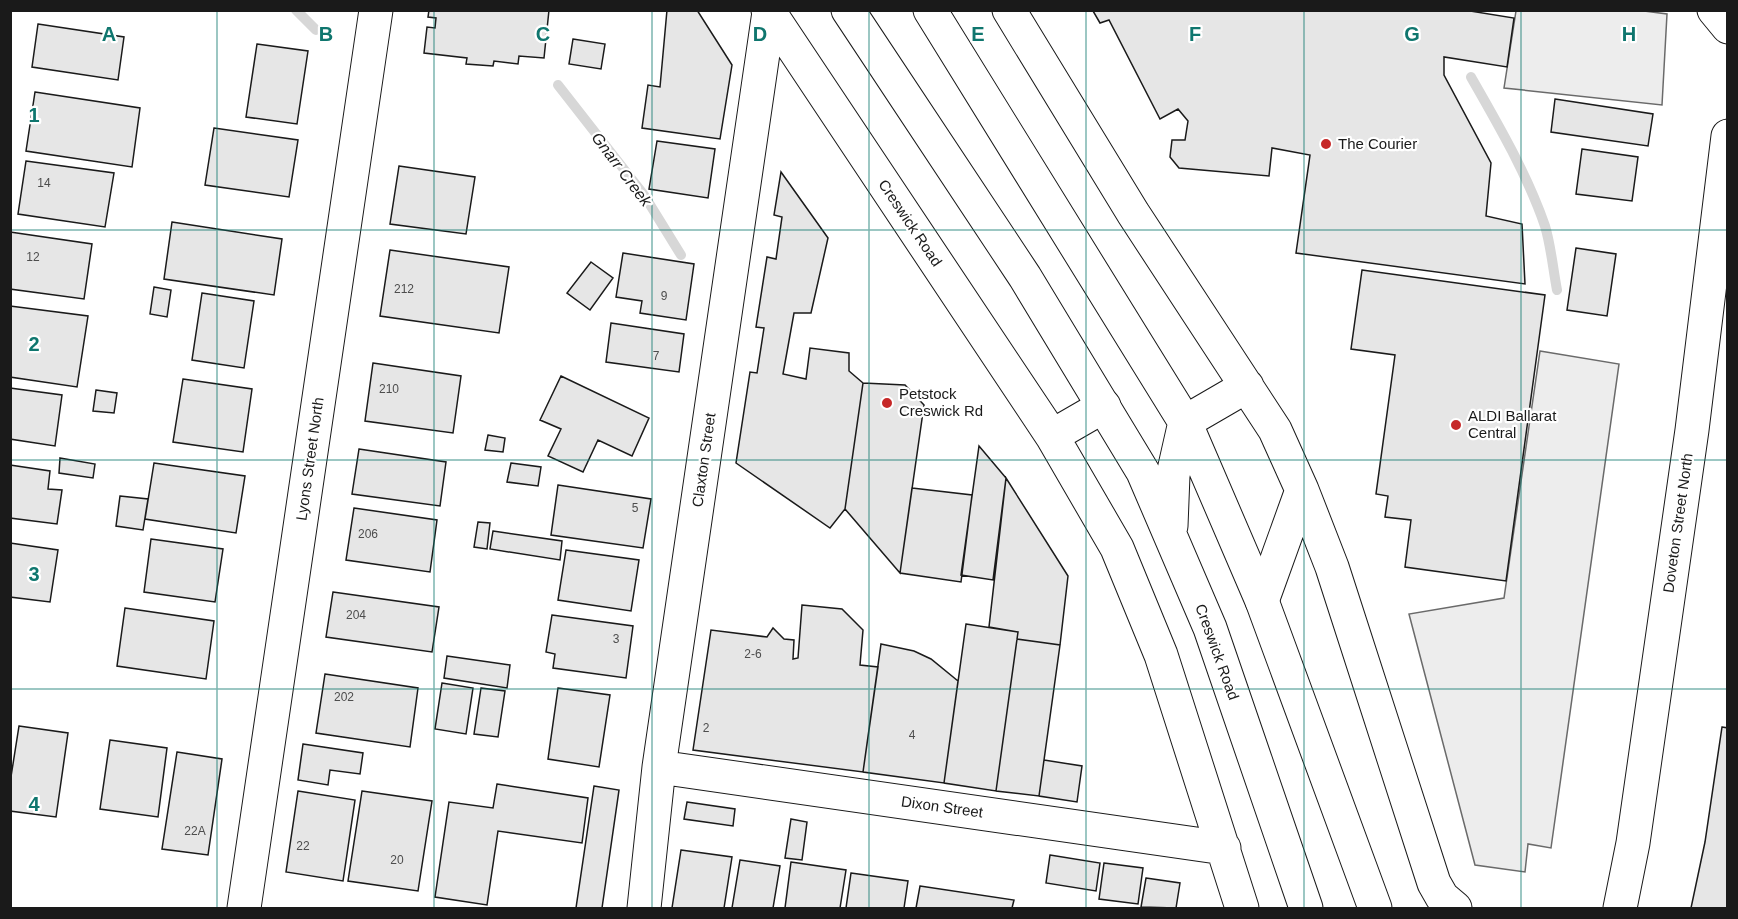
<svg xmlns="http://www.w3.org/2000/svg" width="1738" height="919" viewBox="0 0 1738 919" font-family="Arial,sans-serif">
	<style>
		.built { fill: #ededed; stroke: #6a6a6a; stroke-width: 1.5 }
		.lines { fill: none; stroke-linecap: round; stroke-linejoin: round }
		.stream { stroke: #d7d7d7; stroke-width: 10 }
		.building { fill: #e6e6e6; stroke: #1a1a1a; stroke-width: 1.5 }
		.minor-casing { stroke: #1a1a1a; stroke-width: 35 }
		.major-casing { stroke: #1a1a1a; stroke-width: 35 }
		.highway-casing { stroke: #1a1a1a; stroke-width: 35 }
		.minor { stroke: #fff; stroke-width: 33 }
		.major { stroke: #fff; stroke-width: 33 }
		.highway { stroke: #fff; stroke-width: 33 }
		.grid { fill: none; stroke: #0f766e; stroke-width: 1.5; stroke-opacity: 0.55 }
		.poi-dot { fill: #c62828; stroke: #fff; stroke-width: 2 }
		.labels { text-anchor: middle; stroke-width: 4.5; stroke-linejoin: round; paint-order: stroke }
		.number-label { font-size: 12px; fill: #4d4d4d }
		.poi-label { font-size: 15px; fill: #1a1a1a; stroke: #fff; text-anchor: start }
		.street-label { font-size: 15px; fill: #1a1a1a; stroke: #fff }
		.water-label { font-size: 16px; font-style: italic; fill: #1a1a1a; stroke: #fff }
		.grid-label { font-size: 20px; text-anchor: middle; font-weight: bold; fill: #0f766e; stroke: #fff; stroke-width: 4.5; stroke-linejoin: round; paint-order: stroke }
	</style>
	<rect width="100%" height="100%" fill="#fff"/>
	<!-- built -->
	<path class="built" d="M1644 11 1667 14 1662 105 1504 88 1516 11Z
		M1540 351 1619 364 1551 848 1528 844 1525 872 1475 865 1409 614 1504 598Z"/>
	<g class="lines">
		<!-- stream -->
		<path class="stream" d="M296 10 316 30
			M1471 77C1498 124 1527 174 1545 226 1551 246 1553 269 1557 290
			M558 85 644 195 681 255"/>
	</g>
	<!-- building -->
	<path class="building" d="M429 10H549L544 58 519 56 518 64 494 61 493 66 466 64 467 58 424 53 427 27 435 28 436 18 428 17Z
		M667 10H697L732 65 720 139 642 128 648 85 660 87Z
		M1464 10 1514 18 1507 67 1444 57V75L1491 163 1486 216 1522 224 1525 284 1296 253 1310 155 1272 148 1269 176 1179 168 1170 157 1172 140H1185L1188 121 1178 109 1160 119 1109 20 1100 23 1093 11Z
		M38 24 124 37 118 80 32 67Z
		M573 39 605 44 601 69 569 64Z
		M257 44 308 51 297 124 246 117Z
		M35 92 140 108 132 167 26 151Z
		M1555 99 1653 114 1648 146 1551 132Z
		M214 128 298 140 289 197 205 185Z
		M657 141 715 149 708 198 649 189Z
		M1582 149 1638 157 1632 201 1576 194Z
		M26 161 114 173 105 227 18 214Z
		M399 166 475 177 466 234 390 224Z
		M781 172 828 238 811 313H794L783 374 806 379 810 348 849 353V371L863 383 845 509 830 528 736 463 750 372 757 373 764 328 756 327 767 257 776 259 782 217 774 215Z
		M172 222 282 239 274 295 164 279Z
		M10 232 92 244 84 299 10 289Z
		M1576 248 1616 254 1607 316 1567 310Z
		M390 250 509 267 499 333 380 316Z
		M623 253 694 264 686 320 640 313 642 301 616 297Z
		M591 262 613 278 590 310 567 293Z
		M1362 270 1545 295 1506 581 1405 567 1411 520 1385 517 1388 496 1376 494 1395 355 1351 349Z
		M154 287 171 290 167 317 150 314Z
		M202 293 254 301 244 368 192 360Z
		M10 306 88 316 77 387 10 377Z
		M611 323 684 334 679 372 606 362Z
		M373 363 461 376 453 433 365 421Z
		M561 376 649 418 632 456 598 440 583 472 548 456 561 429 540 420Z
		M183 379 252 389 243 452 173 442Z
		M863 383 905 385 924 405 900 573 845 509Z
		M10 388 62 395 55 446 10 439Z
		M96 390 117 393 114 413 93 411Z
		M488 435 505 438 503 452 485 450Z
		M979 446 1006 478 993 580 961 575Z
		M359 449 446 462 440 506 352 494Z
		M60 458 95 464 93 478 59 473Z
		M154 463 245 476 236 533 145 519Z
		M511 463 541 467 538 486 507 482Z
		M10 465 50 471 48 489 62 490 57 524 10 518Z
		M1006 478 1068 576 1060 645 1017 639 1018 632 989 627Z
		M558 485 651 499 643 548 551 535Z
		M912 488 972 495 961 582 900 573Z
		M120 496 148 499 143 530 116 526Z
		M354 508 437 520 430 572 346 560Z
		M478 522 490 523 487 549 474 547Z
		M493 531 562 541 560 560 490 549Z
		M151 539 223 549 215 602 144 592Z
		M10 543 58 550 50 602 10 597Z
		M566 550 639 560 631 611 558 600Z
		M333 592 439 607 432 652 326 637Z
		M802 605 842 609 863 630 860 665 878 667 863 772 693 750 711 630 767 637 773 628 784 639 794 640 793 659 798 658Z
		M125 608 214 621 206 679 117 666Z
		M552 615 633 626 626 678 553 668 555 654 546 652Z
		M966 624 1018 632 996 791 944 783Z
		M1017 639 1060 645 1039 796 996 791Z
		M881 644 914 651 931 659 958 681 944 783 863 772Z
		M447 656 510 665 507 688 444 678Z
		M325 674 418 688 410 747 316 733Z
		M442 683 473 688 466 734 435 729Z
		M481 688 505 691 498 737 474 734Z
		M558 688 610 695 599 767 548 759Z
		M19 726 68 733 56 817 10 811V783Z
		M1722 727 1728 728V908H1691L1705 842Z
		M110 740 167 748 158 817 100 809Z
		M303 744 363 753 360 774 330 770 328 785 298 780Z
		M177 752 222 759 208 855 162 849Z
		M1044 760 1082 766 1077 802 1039 796Z
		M497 784 588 798 582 843 498 831 487 905 435 897 449 802 493 808Z
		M594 786 619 790 602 908H576Z
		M298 791 355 800 343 881 286 872Z
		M362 791 432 801 418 891 348 881Z
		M687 802 735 809 733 826 684 819Z
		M791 819 807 822 802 860 785 858Z
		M681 850 732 857 724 908H672Z
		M1050 855 1100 863 1096 891 1046 883Z
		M740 860 780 866 773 908H732Z
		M791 862 846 870 840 908H785Z
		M1104 863 1143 868 1138 904 1099 899Z
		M851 873 908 881 904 908H846Z
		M1146 878 1180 883 1176 908 1141 907Z
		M920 886 1014 900 1012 908H916Z"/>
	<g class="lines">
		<defs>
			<path id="minor" d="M768 10 1052 436 1117 548 1161 655 1242 908
				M1009 10 1133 213 1275 430 1302 490 1332 567 1434 883 1442 897 1455 908
				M1714 10 1728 27
				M1185 422 1247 386
				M1052 436 1104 406
				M1262 601 1302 490
				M659 767 1224 848
				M244 908 376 10
				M644 908 659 767 769 12"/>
			<path id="major" d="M1620 908 1633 843 1692 430 1728 136"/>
			<path id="highway" d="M848 10 1025 277 1143 472 1210 628 1306 908
				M930 10 1185 422 1262 601 1375 908
				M1171 526 1173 475 1185 422"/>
		</defs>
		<!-- minor casing -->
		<use href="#minor" class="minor-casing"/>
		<!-- major casing -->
		<use href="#major" class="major-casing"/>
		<!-- highway casing -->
		<use href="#highway" class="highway-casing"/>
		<!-- minor -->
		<use href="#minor" class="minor"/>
		<!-- major -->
		<use href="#major" class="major"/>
		<!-- highway -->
		<use href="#highway" class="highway"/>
	</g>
	<!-- grid -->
	<path class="grid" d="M217 10V908M434 10V908M652 10V908M869 10V908M1086 10V908M1304 10V908M1521 10V908M10 230H1728M10 460H1728M10 689H1728"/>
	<!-- markers -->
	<g class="poi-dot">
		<circle cx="1326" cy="144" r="6"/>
		<circle cx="887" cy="403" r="6"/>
		<circle cx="1456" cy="425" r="6"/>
	</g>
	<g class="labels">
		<!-- number labels -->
		<g class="number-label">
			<text x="44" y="187">14</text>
			<text x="33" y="261">12</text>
			<text x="404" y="293">212</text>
			<text x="664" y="300">9</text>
			<text x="656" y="360">7</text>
			<text x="389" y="393">210</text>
			<text x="635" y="512">5</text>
			<text x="368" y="538">206</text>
			<text x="356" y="619">204</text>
			<text x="616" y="643">3</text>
			<text x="753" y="658">2-6</text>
			<text x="344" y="701">202</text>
			<text x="706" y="732">2</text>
			<text x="912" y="739">4</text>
			<text x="195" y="835">22A</text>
			<text x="303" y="850">22</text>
			<text x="397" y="864">20</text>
		</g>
		<!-- poi labels -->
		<g class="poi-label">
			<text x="1338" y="149">The Courier</text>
			<text x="899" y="399">Petstock<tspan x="899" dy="17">Creswick Rd</tspan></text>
			<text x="1468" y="421">ALDI Ballarat<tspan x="1468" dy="17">Central</tspan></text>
		</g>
		<!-- street labels -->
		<g class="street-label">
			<text transform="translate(910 223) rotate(56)" y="5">Creswick Road</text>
			<text transform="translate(310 459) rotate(-82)" y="5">Lyons Street North</text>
			<text transform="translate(704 460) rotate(-82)" y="5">Claxton Street</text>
			<text transform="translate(1678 523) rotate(-82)" y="5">Doveton Street North</text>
			<text transform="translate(1217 652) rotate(70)" y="5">Creswick Road</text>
			<text transform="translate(942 807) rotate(8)" y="5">Dixon Street</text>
		</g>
		<!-- water labels -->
		<g class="water-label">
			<text transform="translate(622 169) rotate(53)" y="6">Gnarr Creek</text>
		</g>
	</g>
	<g class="grid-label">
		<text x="109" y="41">A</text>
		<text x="326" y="41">B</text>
		<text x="543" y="41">C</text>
		<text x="760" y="41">D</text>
		<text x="978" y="41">E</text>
		<text x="1195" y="41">F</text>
		<text x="1412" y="41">G</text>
		<text x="1629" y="41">H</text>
		<text x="34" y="122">1</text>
		<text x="34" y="351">2</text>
		<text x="34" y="581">3</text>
		<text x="34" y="811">4</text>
	</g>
	<!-- border -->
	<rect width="1738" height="919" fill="none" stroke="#1a1a1a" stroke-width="24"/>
</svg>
